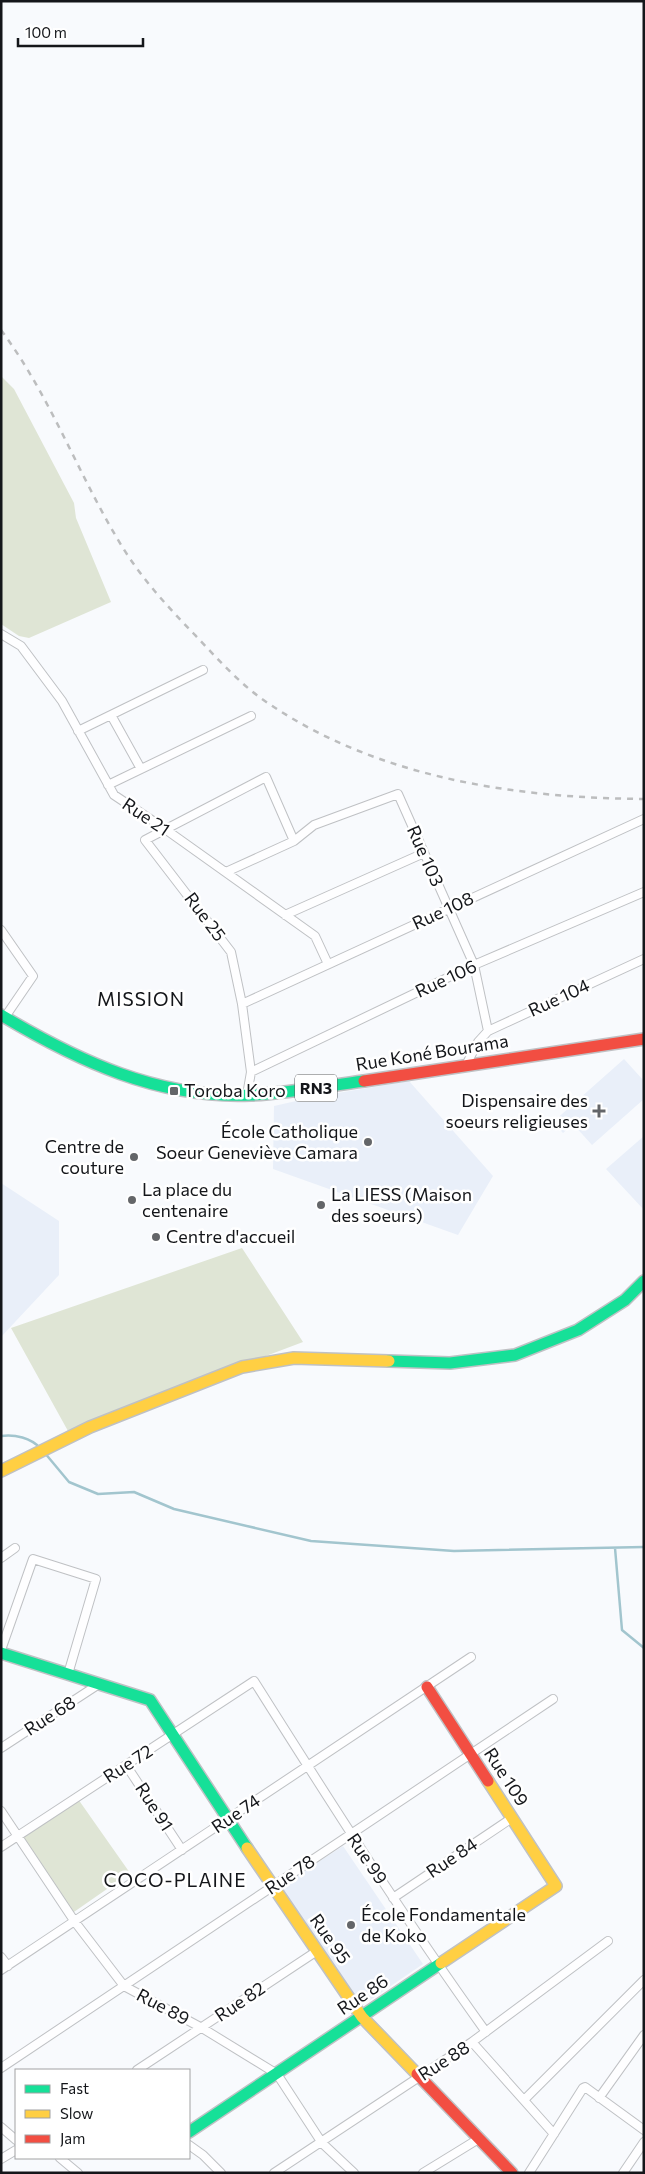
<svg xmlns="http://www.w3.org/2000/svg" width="645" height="2174" viewBox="0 0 645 2174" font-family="Commissioner,sans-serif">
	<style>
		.built { fill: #e9eff9 }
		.green { fill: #dfe5d5 }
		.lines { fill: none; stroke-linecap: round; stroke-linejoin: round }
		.stream { stroke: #a2c5ce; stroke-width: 2.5 }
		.street-casing { stroke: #bfc1c4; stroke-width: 10 }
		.fast-casing { stroke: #bfc1c4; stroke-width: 14 }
		.slow-casing { stroke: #bfc1c4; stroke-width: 14 }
		.jam-casing { stroke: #bfc1c4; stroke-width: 14 }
		.street { stroke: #fefeff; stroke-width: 8 }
		.fast { stroke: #16e098; stroke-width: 11 }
		.slow { stroke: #ffcf43; stroke-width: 11 }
		.jam { stroke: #f24e42; stroke-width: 11 }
		.rail { stroke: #bcbdbe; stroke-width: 2.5; stroke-dasharray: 6 6; stroke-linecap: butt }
		.poi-dot { fill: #646669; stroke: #fff; stroke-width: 2 }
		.labels { text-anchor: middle; stroke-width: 5; stroke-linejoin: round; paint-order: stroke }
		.shield { fill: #fff; stroke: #5a5c5f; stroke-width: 1 }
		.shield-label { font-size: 16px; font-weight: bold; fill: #14161a }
		.street-label { font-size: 18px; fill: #14161a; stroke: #fff }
		.poi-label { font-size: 18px; fill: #14161a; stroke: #fff; text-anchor: start }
		.neighbourhood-label { font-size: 19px; letter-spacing: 1px; fill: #14161a; stroke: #fff }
	</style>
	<rect width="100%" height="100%" fill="#f8fafd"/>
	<!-- built -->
	<path class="built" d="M624 1059 644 1081V1099L592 1145 573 1124 563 1133 553 1122Z
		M409 1081 493 1176 458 1235 273 1169 274 1106 314 1097Z
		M644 1136V1210L606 1169Z
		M1 1183 59 1221V1275L1 1337Z
		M343 1846 423 1964 360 2007 279 1887Z"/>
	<!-- green -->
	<path class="green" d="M1 376 14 389 74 503 76 518 111 602 29 638 19 636 1 624Z
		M242 1248 303 1342 68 1431 11 1328Z
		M78 1799 130 1873 71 1914 19 1840Z"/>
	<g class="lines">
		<!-- stream -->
		<path class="stream" d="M1 1436C15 1434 31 1438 40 1448
			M44 1452 69 1482 98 1494 134 1492 174 1509 311 1541 454 1551 644 1547
			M615 1548 622 1630 644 1648"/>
		<defs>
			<path id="street" d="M1 634 21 646 62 701 114 795 165 829 315 936 328 964
				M111 715 141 769
				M78 731 203 670
				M108 785 251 716
				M226 872 294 841 314 825 398 794 474 965 488 1031
				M285 915 424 853
				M1 930 33 976 5 1017
				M242 1004 644 819
				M466 1065 478 1042 488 1031 644 959
				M251 1072 474 965 644 892
				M247 1095 251 1072 242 1004 231 952 145 840 266 777 294 841
				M1 1558 15 1548
				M1 1650 33 1559 96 1579 68 1674
				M1 1748 99 1684
				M126 1765 182 1850
				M1 1811 75 1922 124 1986 202 2028 277 2074 322 2143 354 2173
				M1 1847 254 1681C329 1800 404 1918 486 2032
				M393 1898 512 1818
				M1 1957 8 1966
				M1 1970 471 1657
				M472 2042 554 2134
				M1 2068 553 1699
				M137 2070 317 1951
				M599 2098 644 2035
				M524 2100 644 1980
				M1 2127 16 2140
				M189 2145 203 2155 221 2173
				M60 2158 78 2173
				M1 2159 16 2150
				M274 2173 472 2042 608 1941
				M423 2173 480 2138
				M529 2173 583 2088 585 2087 644 2130
				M623 2173 644 2142"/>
			<path id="fast" d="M1 1015C78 1061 159 1099 251 1095 289 1093 326 1086 364 1081
				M389 1361 450 1363 515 1355 578 1330 625 1300 644 1281
				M1 1653 150 1700 247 1848
				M189 2132 441 1963"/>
			<path id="slow" d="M1 1471 90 1427 242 1367 294 1358 389 1361
				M247 1848 362 2017 417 2074
				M441 1963 556 1886 488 1781"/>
			<path id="jam" d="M364 1081 644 1039
				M427 1687 488 1781
				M417 2074 512 2173"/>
		</defs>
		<!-- street casing -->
		<use href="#street" class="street-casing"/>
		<!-- fast casing -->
		<use href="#fast" class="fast-casing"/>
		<!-- slow casing -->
		<use href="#slow" class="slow-casing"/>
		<!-- jam casing -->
		<use href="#jam" class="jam-casing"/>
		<!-- street -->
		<use href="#street" class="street"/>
		<!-- fast -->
		<use href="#fast" class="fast"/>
		<!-- slow -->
		<use href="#slow" class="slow"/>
		<!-- jam -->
		<use href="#jam" class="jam"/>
		<!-- rail -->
		<path class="rail" d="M1 330C51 397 79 477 123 548 143 580 168 607 194 634 216 657 237 681 262 699 373 777 512 798 644 799"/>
	</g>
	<!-- markers -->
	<g class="poi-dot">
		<rect x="169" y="1086" width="10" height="10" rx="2.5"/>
		<path d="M596.5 1103.5h5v5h5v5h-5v5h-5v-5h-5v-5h5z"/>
		<circle cx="368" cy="1142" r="5"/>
		<circle cx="134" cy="1157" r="5"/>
		<circle cx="132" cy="1200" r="5"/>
		<circle cx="321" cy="1205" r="5"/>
		<circle cx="156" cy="1237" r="5"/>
		<circle cx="351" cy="1925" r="5"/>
	</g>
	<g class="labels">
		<!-- shield labels -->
		<rect class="shield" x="295" y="1074.5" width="42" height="27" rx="4"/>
		<g class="shield-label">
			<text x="316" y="1094">RN3</text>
		</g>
		<!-- street labels -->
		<g class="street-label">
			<text transform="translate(146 817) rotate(34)" y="6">Rue 21</text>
			<text transform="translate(425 856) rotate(66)" y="6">Rue 103</text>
			<text transform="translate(443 911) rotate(-25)" y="6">Rue 108</text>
			<text transform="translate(205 917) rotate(53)" y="6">Rue 25</text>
			<text transform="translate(446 979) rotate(-25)" y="6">Rue 106</text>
			<text transform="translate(559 998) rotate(-25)" y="6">Rue 104</text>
			<text transform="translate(432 1053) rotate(-9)" y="6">Rue Koné Bourama</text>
			<text transform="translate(50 1716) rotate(-33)" y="6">Rue 68</text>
			<text transform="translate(128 1764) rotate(-33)" y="6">Rue 72</text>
			<text transform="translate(506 1777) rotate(57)" y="6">Rue 109</text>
			<text transform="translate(154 1807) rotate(57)" y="6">Rue 91</text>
			<text transform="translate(236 1814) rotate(-34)" y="6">Rue 74</text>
			<text transform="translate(452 1858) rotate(-34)" y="6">Rue 84</text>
			<text transform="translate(367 1859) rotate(56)" y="6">Rue 99</text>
			<text transform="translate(290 1875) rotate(-34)" y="6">Rue 78</text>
			<text transform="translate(330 1939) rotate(55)" y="6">Rue 95</text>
			<text transform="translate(363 1995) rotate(-34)" y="6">Rue 86</text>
			<text transform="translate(240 2002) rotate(-34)" y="6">Rue 82</text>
			<text transform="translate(163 2007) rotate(28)" y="6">Rue 89</text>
			<text transform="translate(444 2061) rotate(-33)" y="6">Rue 88</text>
		</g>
		<!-- poi labels -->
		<g class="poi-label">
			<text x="184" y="1097">Toroba Koro</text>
			<text x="588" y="1107" text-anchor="end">Dispensaire des<tspan x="588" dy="21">soeurs religieuses</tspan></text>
			<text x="358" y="1138" text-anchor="end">École Catholique<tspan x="358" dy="21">Soeur Geneviève Camara</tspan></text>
			<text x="124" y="1153" text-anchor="end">Centre de<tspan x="124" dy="21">couture</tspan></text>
			<text x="142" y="1196">La place du<tspan x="142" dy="21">centenaire</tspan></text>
			<text x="331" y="1201">La LIESS (Maison<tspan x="331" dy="21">des soeurs)</tspan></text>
			<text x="166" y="1243">Centre d'accueil</text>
			<text x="361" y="1921">École Fondamentale<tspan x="361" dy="21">de Koko</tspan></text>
		</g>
		<!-- neighbourhood labels -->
		<g class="neighbourhood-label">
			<text x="141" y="1006">MISSION</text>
			<text x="175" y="1887">COCO-PLAINE</text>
		</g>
	</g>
	<!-- border -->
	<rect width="645" height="2174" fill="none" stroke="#14161a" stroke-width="5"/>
	<!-- legend -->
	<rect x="15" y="2069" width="175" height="90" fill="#ffffff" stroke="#a1a2a3"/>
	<rect x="25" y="2085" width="25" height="8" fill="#16e098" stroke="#a1a2a3"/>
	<text x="60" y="2094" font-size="15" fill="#14161a">Fast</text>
	<rect x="25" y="2110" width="25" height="8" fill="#ffcf43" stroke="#a1a2a3"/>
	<text x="60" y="2119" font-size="15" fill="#14161a">Slow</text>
	<rect x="25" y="2135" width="25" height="8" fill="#f24e42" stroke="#a1a2a3"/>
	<text x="60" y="2144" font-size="15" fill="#14161a">Jam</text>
	<!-- scale -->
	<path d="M18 38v8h125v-8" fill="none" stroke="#14161a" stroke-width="2.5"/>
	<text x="25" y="38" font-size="15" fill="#14161a" stroke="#ffffff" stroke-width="4" paint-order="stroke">100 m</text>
</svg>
